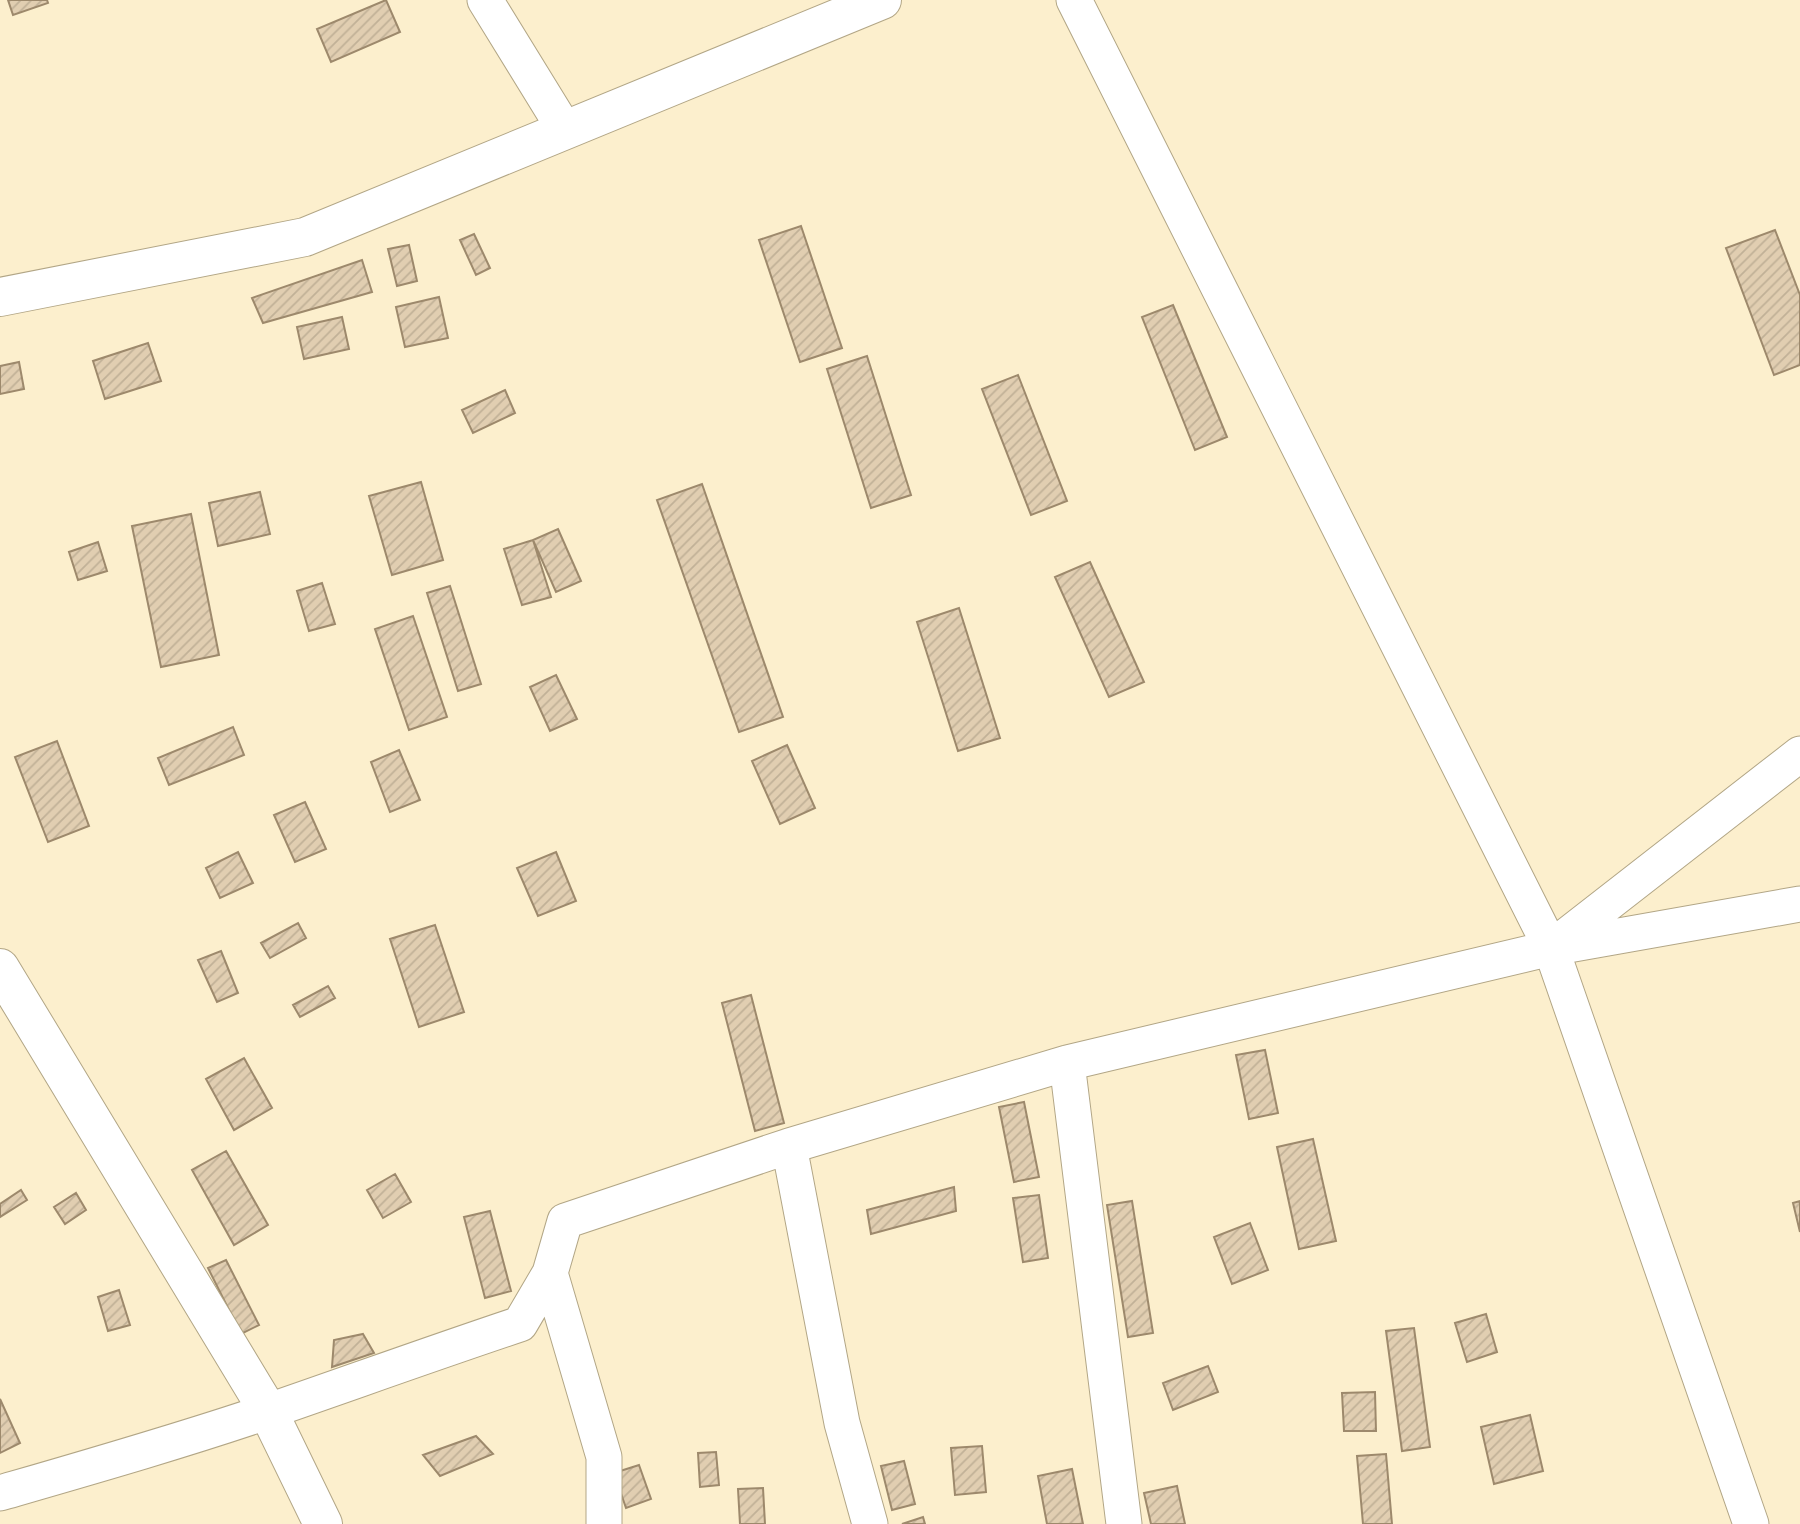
<svg xmlns="http://www.w3.org/2000/svg" width="1800" height="1524" viewBox="0 0 1800 1524" font-family="Inter,sans-serif">
	<style>
		.building { fill: url(#building-hatch); stroke: #9d896c; stroke-width: 2 }
		.lines { fill: none; stroke-linecap: round; stroke-linejoin: round }
		.minor-casing { stroke: #b2a686; stroke-width: 37 }
		.tertiary-casing { stroke: #b2a686; stroke-width: 40 }
		.minor { stroke: #fff; stroke-width: 35 }
		.tertiary { stroke: #fff; stroke-width: 38 }
	</style>
	<defs>
		<pattern id="building-hatch" width="6" height="6" patternUnits="userSpaceOnUse" patternTransform="scale(1.75)"><rect width="6" height="6" fill="#e1ceb1"/><path d="M-1 1l2-2M0 6l6-6M5 7l2-2" fill="none" stroke="#c1b197"/></pattern>
	</defs>
	<rect width="100%" height="100%" fill="#fcefcd"/>
	<!-- building -->
	<path class="building" d="M8 0H47L48 3 13 15Z
		M386 0 400 32 331 62 317 29Z
		M801 226 842 348 800 362 759 240Z
		M1775 230 1800 295V365L1774 375 1726 248Z
		M474 234 490 268 476 275 460 240Z
		M409 245 417 281 397 286 388 249Z
		M362 260 372 292 263 323 252 298Z
		M439 297 448 338 405 347 396 307Z
		M1173 305 1227 437 1195 450 1142 317Z
		M342 317 349 349 304 359 297 327Z
		M148 343 161 381 105 399 93 361Z
		M867 356 911 495 871 508 827 369Z
		M19 362 24 389 0 394V366Z
		M1018 375 1067 501 1031 515 982 389Z
		M505 390 515 413 473 433 462 410Z
		M421 482 443 560 392 575 369 496Z
		M702 484 783 717 739 732 657 500Z
		M260 492 270 534 218 546 209 503Z
		M191 514 219 655 161 667 132 526Z
		M558 529 581 581 556 592 533 540Z
		M533 540 551 597 522 605 504 549Z
		M98 542 107 571 78 580 69 552Z
		M1090 562 1144 682 1109 697 1055 577Z
		M322 583 335 624 309 631 297 591Z
		M450 586 481 684 458 691 427 593Z
		M959 608 1000 738 958 751 917 622Z
		M413 616 447 717 409 730 375 629Z
		M556 675 577 719 550 731 530 687Z
		M233 727 244 755 169 785 158 758Z
		M57 741 89 826 48 842 15 757Z
		M787 745 815 808 780 824 752 761Z
		M399 750 420 800 390 812 371 762Z
		M305 802 326 849 295 862 274 815Z
		M238 852 253 883 220 898 206 868Z
		M556 852 576 901 538 916 517 868Z
		M298 923 306 938 270 958 261 943Z
		M435 925 464 1012 419 1027 390 939Z
		M221 951 238 993 217 1002 198 960Z
		M328 986 335 998 300 1017 293 1005Z
		M751 995 784 1123 755 1131 722 1003Z
		M1265 1050 1278 1113 1249 1119 1236 1055Z
		M244 1058 272 1108 234 1130 206 1079Z
		M1024 1102 1039 1177 1014 1182 999 1107Z
		M1313 1139 1336 1241 1299 1249 1277 1147Z
		M226 1151 268 1225 234 1245 192 1170Z
		M395 1174 411 1202 383 1218 367 1190Z
		M954 1187 956 1211 871 1234 867 1210Z
		M21 1190 27 1200 0 1217V1204Z
		M76 1193 86 1210 65 1224 54 1207Z
		M1039 1195 1048 1258 1023 1262 1013 1198Z
		M1132 1201 1153 1333 1128 1337 1107 1205Z
		M1800 1201V1232L1793 1203Z
		M490 1211 511 1291 485 1298 464 1217Z
		M1250 1223 1268 1270 1232 1284 1214 1237Z
		M226 1260 259 1325 241 1334 208 1268Z
		M119 1290 130 1325 108 1331 98 1297Z
		M1486 1314 1497 1352 1467 1362 1455 1323Z
		M1414 1328 1430 1447 1402 1451 1386 1331Z
		M363 1334 374 1353 332 1367 334 1340Z
		M1208 1366 1218 1392 1173 1410 1163 1383Z
		M1375 1392 1376 1431H1344L1342 1393Z
		M0 1399 20 1443 0 1453Z
		M1530 1415 1543 1471 1494 1484 1481 1427Z
		M476 1436 493 1454 440 1476 423 1455Z
		M982 1446 986 1492 955 1495 951 1448Z
		M716 1452 719 1485 700 1487 698 1453Z
		M1386 1454 1392 1524H1363L1357 1456Z
		M904 1461 915 1504 892 1510 881 1466Z
		M639 1465 651 1499 626 1508 614 1473Z
		M1072 1469 1083 1524H1047L1038 1476Z
		M1177 1486 1185 1524H1151L1144 1493Z
		M763 1488 765 1524H740L738 1489Z
		M923 1517 925 1524H902Z"/>
	<g class="lines">
		<defs>
			<path id="minor" d="M485 0 565 130
				M1074 0 1551 948 1751 1524
				M1556 944 1800 754
				M1067 1063 1124 1524
				M789 1146 842 1423 870 1524
				M550 1273 604 1457V1524
				M0 1493C90 1467 181 1441 269 1411 353 1382 436 1352 520 1324L550 1273 565 1221 789 1146 1067 1063 1551 948 1800 904"/>
			<path id="tertiary" d="M0 297 305 237 882 0
				M0 968 268 1411 323 1524"/>
		</defs>
		<!-- minor casing -->
		<use href="#minor" class="minor-casing"/>
		<!-- tertiary casing -->
		<use href="#tertiary" class="tertiary-casing"/>
		<!-- minor -->
		<use href="#minor" class="minor"/>
		<!-- tertiary -->
		<use href="#tertiary" class="tertiary"/>
	</g>
</svg>
